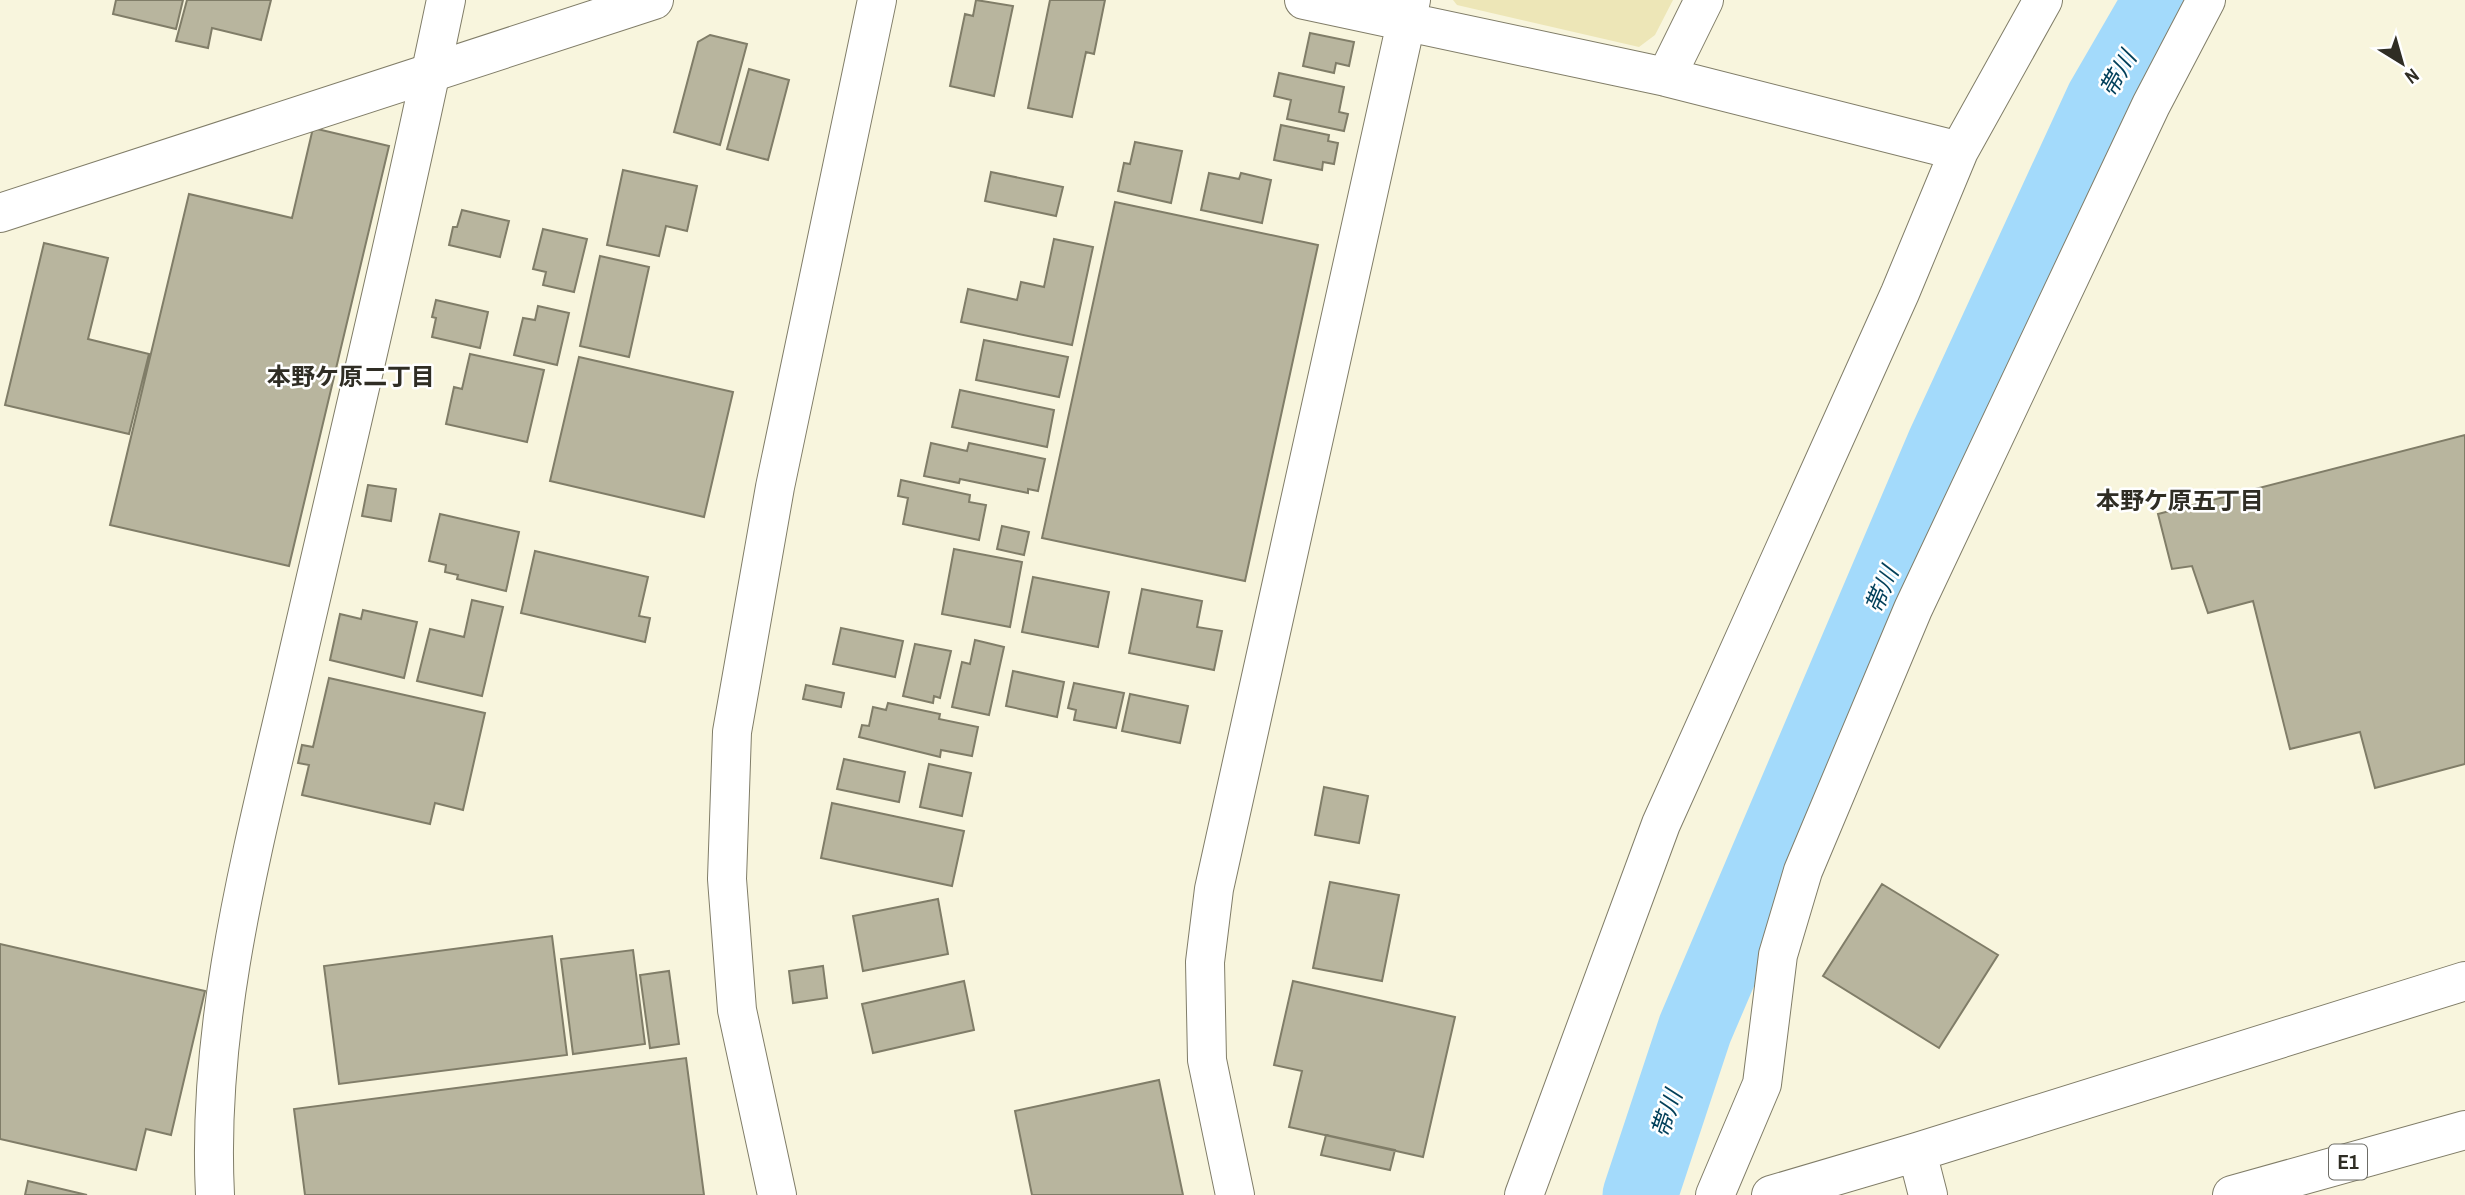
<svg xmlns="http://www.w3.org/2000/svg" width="2465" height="1195" viewBox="0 0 2465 1195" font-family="'Archivo Narrow','Noto Sans JP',sans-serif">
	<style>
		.green { fill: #ede6b7 }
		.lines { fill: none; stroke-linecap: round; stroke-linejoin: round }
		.river { stroke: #a3dafb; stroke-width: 75 }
		.building { fill: #b8b59e; stroke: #807d68; stroke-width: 2 }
		.street-casing { stroke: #807d68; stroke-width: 40 }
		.secondary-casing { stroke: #807d68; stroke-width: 40 }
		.highway-casing { stroke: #807d68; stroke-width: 40 }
		.street { stroke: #fff; stroke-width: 38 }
		.secondary { stroke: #fff; stroke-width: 38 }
		.highway { stroke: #fff; stroke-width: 38 }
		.labels { text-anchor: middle; stroke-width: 5; stroke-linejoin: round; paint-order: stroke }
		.shield { fill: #fff; stroke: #6d6c66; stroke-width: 2 }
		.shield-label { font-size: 21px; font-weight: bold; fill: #2f2d24 }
		.water-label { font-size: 24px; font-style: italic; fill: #003f5a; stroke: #fff }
		.neighbourhood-label { font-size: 24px; font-weight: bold; fill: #2f2d24; stroke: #fff }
	</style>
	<rect width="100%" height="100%" fill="#f8f5dd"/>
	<!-- green -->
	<path class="green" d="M1453 0H1673L1655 35 1639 47 1457 5Z"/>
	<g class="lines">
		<!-- river -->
		<path class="river" d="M1640 1195 1695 1029 1944 445 2103 100 2161 0"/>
	</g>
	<!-- building -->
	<path class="building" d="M116 0H183L176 29 113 14Z
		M187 0H271L261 40 212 28 208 48 176 41Z
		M976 0 1013 6 994 96 950 86 965 14 973 16Z
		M1050 0H1105L1094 54 1086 52 1072 117 1028 108Z
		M1310 33 1354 42 1349 66 1336 63 1334 73 1303 66Z
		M710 35 747 44 720 145 674 132 698 42Z
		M749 69 789 80 768 160 727 149Z
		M1279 73 1344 87 1339 112 1348 114 1344 131 1287 119 1291 100 1274 96Z
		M1281 125 1329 135 1328 141 1338 143 1334 164 1323 162 1322 170 1274 160Z
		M313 128 389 146 289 566 110 525 189 194 292 218Z
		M1135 142 1182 151 1171 203 1118 191 1124 163 1130 164Z
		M623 170 697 186 687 231 666 226 659 256 607 245Z
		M991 172 1063 187 1056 216 985 201Z
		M1209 173 1239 179 1241 173 1271 180 1262 223 1201 210Z
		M1115 202 1318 245 1245 581 1042 538Z
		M462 210 509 221 500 257 449 245 453 227H457Z
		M543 229 587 239 574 292 543 285 546 272 533 269Z
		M1054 239 1093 247 1072 345 961 322 968 289 1017 300 1021 282 1044 287Z
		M44 243 108 258 88 339 149 354 129 434 5 405Z
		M600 256 649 267 629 357 580 346Z
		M436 300 488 312 480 348 432 337 436 318 432 317Z
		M538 306 569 313 557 365 514 355 523 318 535 320Z
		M984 340 1068 357 1059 397 976 380Z
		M470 354 544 370 527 442 446 424 454 387 462 389Z
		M579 357 733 392 704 517 550 481Z
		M960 390 1054 410 1047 447 952 427Z
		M2465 435V764L2375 788 2360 732 2290 749 2253 601 2208 613 2192 566 2172 569 2158 514Z
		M931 443 967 451 969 443 1045 459 1038 491 1028 489V493L960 479 959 483 924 476Z
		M901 480 970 495 969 502 986 505 979 540 903 524 908 498 898 496Z
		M368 485 396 489 391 521 362 516Z
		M440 514 519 532 506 591 457 579 458 575 445 572 446 565 429 561Z
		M1002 526 1029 532 1024 555 997 549Z
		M954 549 1022 562 1010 627 942 614Z
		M535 551 648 577 639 616 650 618 645 642 521 613Z
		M1033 577 1109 592 1098 647 1022 632Z
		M1142 589 1202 601 1197 627 1222 631 1214 670 1129 653Z
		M472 600 503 607 482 696 417 681 430 629 464 637Z
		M363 610 417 622 404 678 330 660 340 614 361 619Z
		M841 628 903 641 895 677 833 664Z
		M975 640 1004 647 989 715 952 707 962 662 970 664Z
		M915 644 951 651 940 698 934 696 933 703 903 696Z
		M1013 671 1064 682 1057 717 1006 706Z
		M329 678 485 713 463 810 435 803 430 824 302 795 309 765 298 763 302 745 313 747Z
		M1074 683 1124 693 1116 728 1074 720 1076 710 1068 708Z
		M806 685 844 693 841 707 803 699Z
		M1130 694 1188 706 1180 743 1122 731Z
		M888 703 940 714 939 719 978 727 972 756 941 750 940 757 859 737 862 725 869 726 873 707 886 710Z
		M844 759 905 772 899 802 837 789Z
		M929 764 971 773 962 816 920 807Z
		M1324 787 1368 796 1359 843 1315 835Z
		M832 803 964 831 952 886 821 858Z
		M1330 882 1399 895 1382 981 1313 968Z
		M1882 884 1998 955 1939 1048 1823 976Z
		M938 899 948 954 863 971 853 916Z
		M552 936 567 1055 339 1084 324 966Z
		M0 944 205 991 171 1135 146 1129 136 1170 0 1139Z
		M633 950 645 1044 573 1054 561 959Z
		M823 966 827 998 793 1003 789 971Z
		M669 971 679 1044 650 1048 640 975Z
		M964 981 974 1030 873 1053 862 1004Z
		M1293 981 1455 1017 1423 1157 1289 1127 1302 1071 1274 1065Z
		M686 1058 704 1195H305L294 1109Z
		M1159 1080 1183 1195H1032L1015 1111Z
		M1326 1135 1395 1150 1390 1170 1321 1155Z
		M28 1181 87 1195H25Z"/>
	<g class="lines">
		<defs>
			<path id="street" d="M1304 0 1666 77 1959 151
				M1666 77 1704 0
				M1917 1152 1928 1195
				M215 1195C206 1019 254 845 293 676 345 451 399 226 446 0
				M1235 1195 1207 1060 1205 962 1214 889 1411 0
				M1524 1195 1661 824 1900 293 1959 151 2043 0
				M1715 1195 1762 1084 1778 955 1803 871 1913 609 2151 105 2206 0
				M1771 1195 1917 1152 2465 981"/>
			<path id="secondary" d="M0 213 654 0
				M777 1195 737 1010 727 879 732 732 775 487 877 0"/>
			<path id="highway" d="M2232 1195 2465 1130"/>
		</defs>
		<!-- street casing -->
		<use href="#street" class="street-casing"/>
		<!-- secondary casing -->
		<use href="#secondary" class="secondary-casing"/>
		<!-- highway casing -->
		<use href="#highway" class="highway-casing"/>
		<!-- street -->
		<use href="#street" class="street"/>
		<!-- secondary -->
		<use href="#secondary" class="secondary"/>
		<!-- highway -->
		<use href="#highway" class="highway"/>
	</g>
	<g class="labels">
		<!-- shield labels -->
		<rect class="shield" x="2329" y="1144.5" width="38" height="35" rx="5"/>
		<g class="shield-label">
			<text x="2348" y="1169">E1</text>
		</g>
		<!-- water labels -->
		<g class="water-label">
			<text transform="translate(2118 74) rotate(-60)" y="8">帯川</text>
			<text transform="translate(1882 590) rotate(-67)" y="8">帯川</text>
			<text transform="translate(1667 1114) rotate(-71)" y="8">帯川</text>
		</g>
		<!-- neighbourhood labels -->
		<g class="neighbourhood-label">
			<text x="351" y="385">本野ケ原二丁目</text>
			<text x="2180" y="509">本野ケ原五丁目</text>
		</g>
	</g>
	<!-- north arrow -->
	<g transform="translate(2402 63) rotate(143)" stroke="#ffffff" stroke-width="5" paint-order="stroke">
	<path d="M0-5L12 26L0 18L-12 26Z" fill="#2f2d24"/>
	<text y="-10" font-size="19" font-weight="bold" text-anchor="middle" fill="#2f2d24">N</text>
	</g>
</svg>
